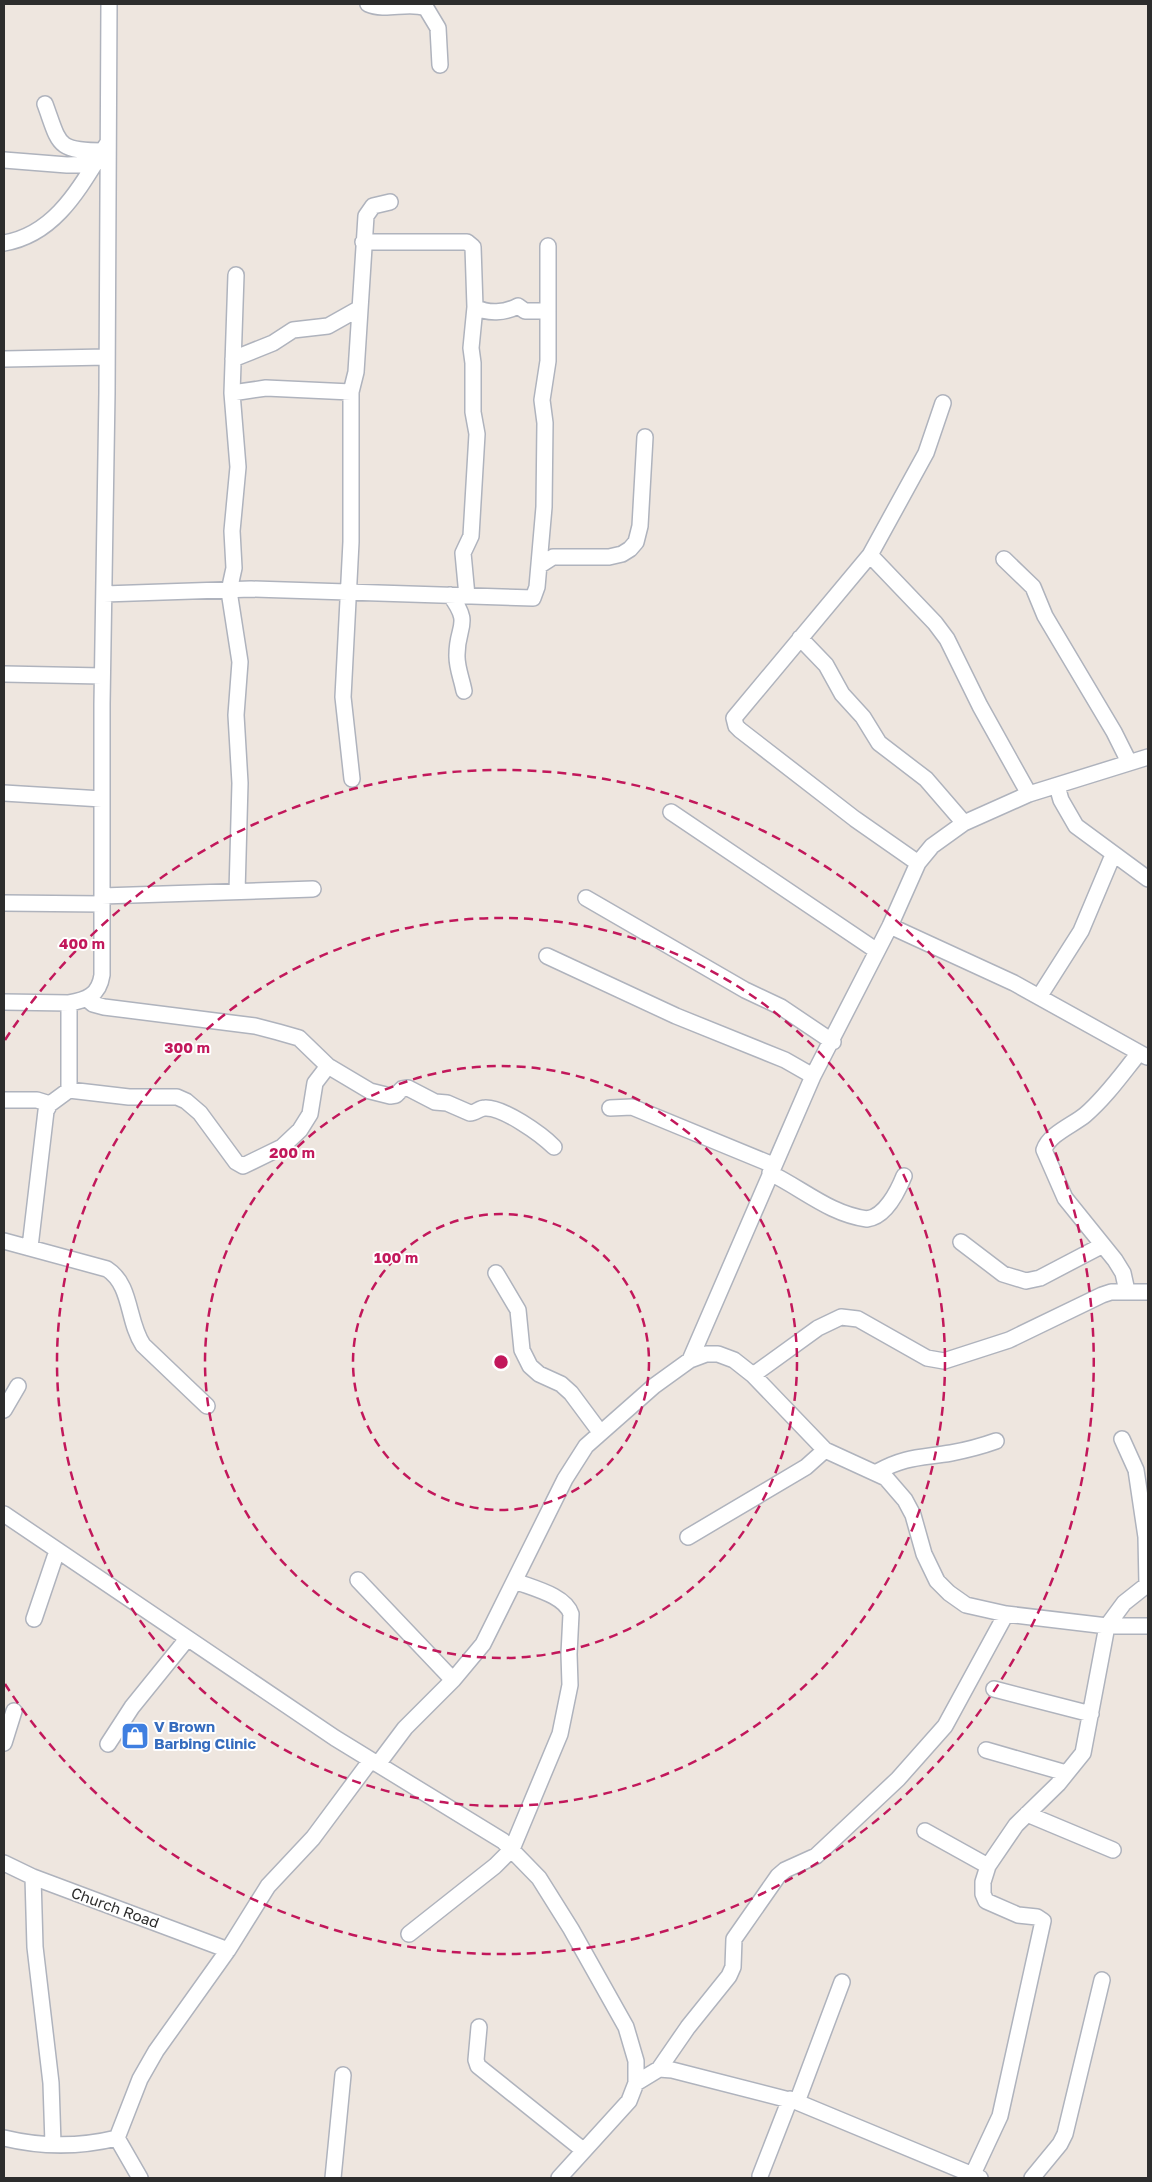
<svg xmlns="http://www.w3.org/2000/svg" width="1152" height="2182" viewBox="0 0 1152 2182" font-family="'Golos Text',sans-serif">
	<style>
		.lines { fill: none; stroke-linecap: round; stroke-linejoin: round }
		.minor-casing { stroke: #afb3bd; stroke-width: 18 }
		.minor { stroke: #fff; stroke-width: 15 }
		.ring { fill: none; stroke: #c2185b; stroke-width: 2.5; stroke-dasharray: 9 6 }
		.labels { text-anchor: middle; stroke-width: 4; stroke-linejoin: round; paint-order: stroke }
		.shop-label { font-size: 15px; font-weight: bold; fill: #366cbe; stroke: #fff; text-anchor: start }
		.street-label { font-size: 15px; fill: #2d2d2d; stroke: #fff }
		.centre { fill: #c2185b; stroke: #fff; stroke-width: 2.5 }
		.ring-label { font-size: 15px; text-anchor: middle; font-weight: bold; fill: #c2185b; stroke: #fff; stroke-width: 4; stroke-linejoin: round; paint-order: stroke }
	</style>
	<rect width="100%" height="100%" fill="#eee6df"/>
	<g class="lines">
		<defs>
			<path id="minor" d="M368 4C386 12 408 1 426 8L438 28 440 65
				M45 104C60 145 56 151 103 151
				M4 160 67 165 95 164
				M363 242H467L473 247 475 307 471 348 473 363V412L477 434 471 536 463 553 467 596
				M4 243C57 234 81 185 107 144
				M236 275 232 393 238 467 232 531 234 568 229 591 240 662 236 715 240 783 237 892
				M475 307C488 314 505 313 518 306L525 311H548
				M4 359 107 357
				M233 359 273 343 293 330 328 326 360 308
				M232 393 266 388 351 392
				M870 555 935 623 947 639 980 706 1029 794
				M1004 559 1033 587 1045 616 1114 732 1129 762
				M539 566 553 557H609L622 554 630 549 636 542 640 526 645 437
				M104 594 251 589 533 598 537 587 544 507 545 423 542 400 548 361V246
				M450 595C473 626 456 625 457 657 457 668 462 680 464 691
				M800 638 826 665 842 694 863 717 879 743 926 779 964 823
				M4 674 102 676
				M352 779 343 697 351 542V392L356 372 366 216 373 206 390 202
				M1057 786 1061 800 1076 826 1148 879
				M4 793 102 799
				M671 812 877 951
				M918 863 855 819 740 730 736 726 734 718 870 555 926 453 943 403
				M102 896 313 889
				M586 898 745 990 781 1007 833 1042
				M4 903 102 904
				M890 926 1014 983 1147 1057
				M547 956 676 1016 785 1060 813 1076
				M1039 997 1081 931 1113 855
				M87 999 93 1004 104 1007 255 1026 278 1032 299 1038 328 1066 370 1091 390 1096 396 1095 402 1089 408 1088 435 1102 447 1103 470 1113C476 1113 479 1108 485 1108 503 1107 541 1134 554 1147
				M4 1002 69 1003C87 1000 99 995 102 975V704L107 393 109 4
				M69 1090V1003
				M4 1100H37L50 1104
				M610 1108 632 1107 773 1165
				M770 1173C803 1189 830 1214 867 1219 885 1217 898 1191 904 1176
				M4 1241 107 1269C132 1285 127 1321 143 1345L207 1406
				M961 1242 1003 1274 1026 1281 1040 1278 1103 1245
				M30 1247 46 1111 50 1104 69 1090 129 1097H177L186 1101 200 1113 236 1162 243 1166 282 1147 300 1130 310 1114 315 1083 328 1066
				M496 1273 518 1310 522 1350 530 1366 539 1374 561 1384 571 1393 600 1432
				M1127 1291 1123 1273 1115 1260 1065 1198 1044 1150C1049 1134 1073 1125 1085 1115 1106 1097 1122 1074 1139 1053
				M690 1360 813 1076 890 926 918 863 932 846 964 823 1029 794 1148 757
				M753 1375 818 1328 841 1317 858 1319 927 1358 944 1361 1009 1340 1102 1295 1111 1292H1148
				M4 1410 18 1386
				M1122 1439 1136 1470 1146 1537 1147 1585
				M877 1472C906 1456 921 1458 951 1453 967 1450 982 1446 996 1441
				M4 1514 335 1738 503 1841 539 1878 571 1929 626 2027 636 2061V2083L629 2101 559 2178
				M688 1537 806 1467 825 1450
				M358 1580 453 1680
				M34 1619 57 1551
				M994 1689 1091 1714
				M4 1743 14 1711
				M108 1744 132 1707 187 1639
				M986 1750 1066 1773
				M378 1764 405 1728 453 1680 483 1644 565 1479 586 1446 654 1386 690 1360 706 1354H718L734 1360 753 1375 825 1450 886 1478 905 1500 913 1515 924 1554 937 1581 949 1593 966 1605 1006 1614 1107 1626H1148
				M1027 1814 1113 1850
				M925 1831 988 1866
				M4 1863 33 1877 228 1950
				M33 1877 35 1947 51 2083 53 2144
				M409 1934 495 1866 512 1849 560 1734 570 1685 569 1654 571 1614C565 1595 532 1588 515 1581
				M479 2027 476 2060 478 2066 583 2150
				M659 2069 688 2027 729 1976 733 1967 734 1939 778 1876 785 1870 816 1856 898 1779 945 1726 1006 1614
				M636 2083 659 2069 672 2070 797 2102 980 2178
				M797 2102 842 1982
				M4 2138C41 2147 80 2147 117 2138
				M117 2138 140 2079 156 2051 228 1950 268 1886 313 1838 371 1760
				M117 2138 140 2178
				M760 2176 790 2099
				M972 2176 1000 2116 1043 1921 1037 1917 1018 1915 986 1901 983 1894V1882L988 1866 1016 1825 1058 1784 1083 1753 1107 1626 1124 1603 1148 1584
				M333 2178 343 2075
				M1032 2178 1060 2144 1065 2134 1102 1980"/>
		</defs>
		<!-- minor casing -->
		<use href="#minor" class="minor-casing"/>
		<!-- minor -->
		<use href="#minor" class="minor"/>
	</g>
	<!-- distance rings -->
	<g class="ring">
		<circle cx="501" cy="1362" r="148"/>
		<circle cx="501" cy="1362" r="296"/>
		<circle cx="501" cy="1362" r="444"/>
		<path d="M5 1040A592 592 0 1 1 5 1684"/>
	</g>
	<!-- icons -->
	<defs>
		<symbol id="shop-square" viewBox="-11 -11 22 22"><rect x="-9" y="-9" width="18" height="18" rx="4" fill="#3f7fe0" stroke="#fff"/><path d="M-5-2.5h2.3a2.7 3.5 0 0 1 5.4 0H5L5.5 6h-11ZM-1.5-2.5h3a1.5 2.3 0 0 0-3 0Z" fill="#fff"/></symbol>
	</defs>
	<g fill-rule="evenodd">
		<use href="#shop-square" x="119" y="1720" width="32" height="32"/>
	</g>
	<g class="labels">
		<!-- shop labels -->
		<g class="shop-label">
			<text x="154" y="1732">V Brown<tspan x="154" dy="17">Barbing Clinic</tspan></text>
		</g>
		<!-- street labels -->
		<g class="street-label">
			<text transform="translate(115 1908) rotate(20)" y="5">Church Road</text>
		</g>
	</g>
	<circle cx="501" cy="1362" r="8" class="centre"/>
	<g class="ring-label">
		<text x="82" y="949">400 m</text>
		<text x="187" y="1053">300 m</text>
		<text x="292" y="1158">200 m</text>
		<text x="396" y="1263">100 m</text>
	</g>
	<!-- border -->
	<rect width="1152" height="2182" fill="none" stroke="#2d2d2d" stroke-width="10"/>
</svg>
